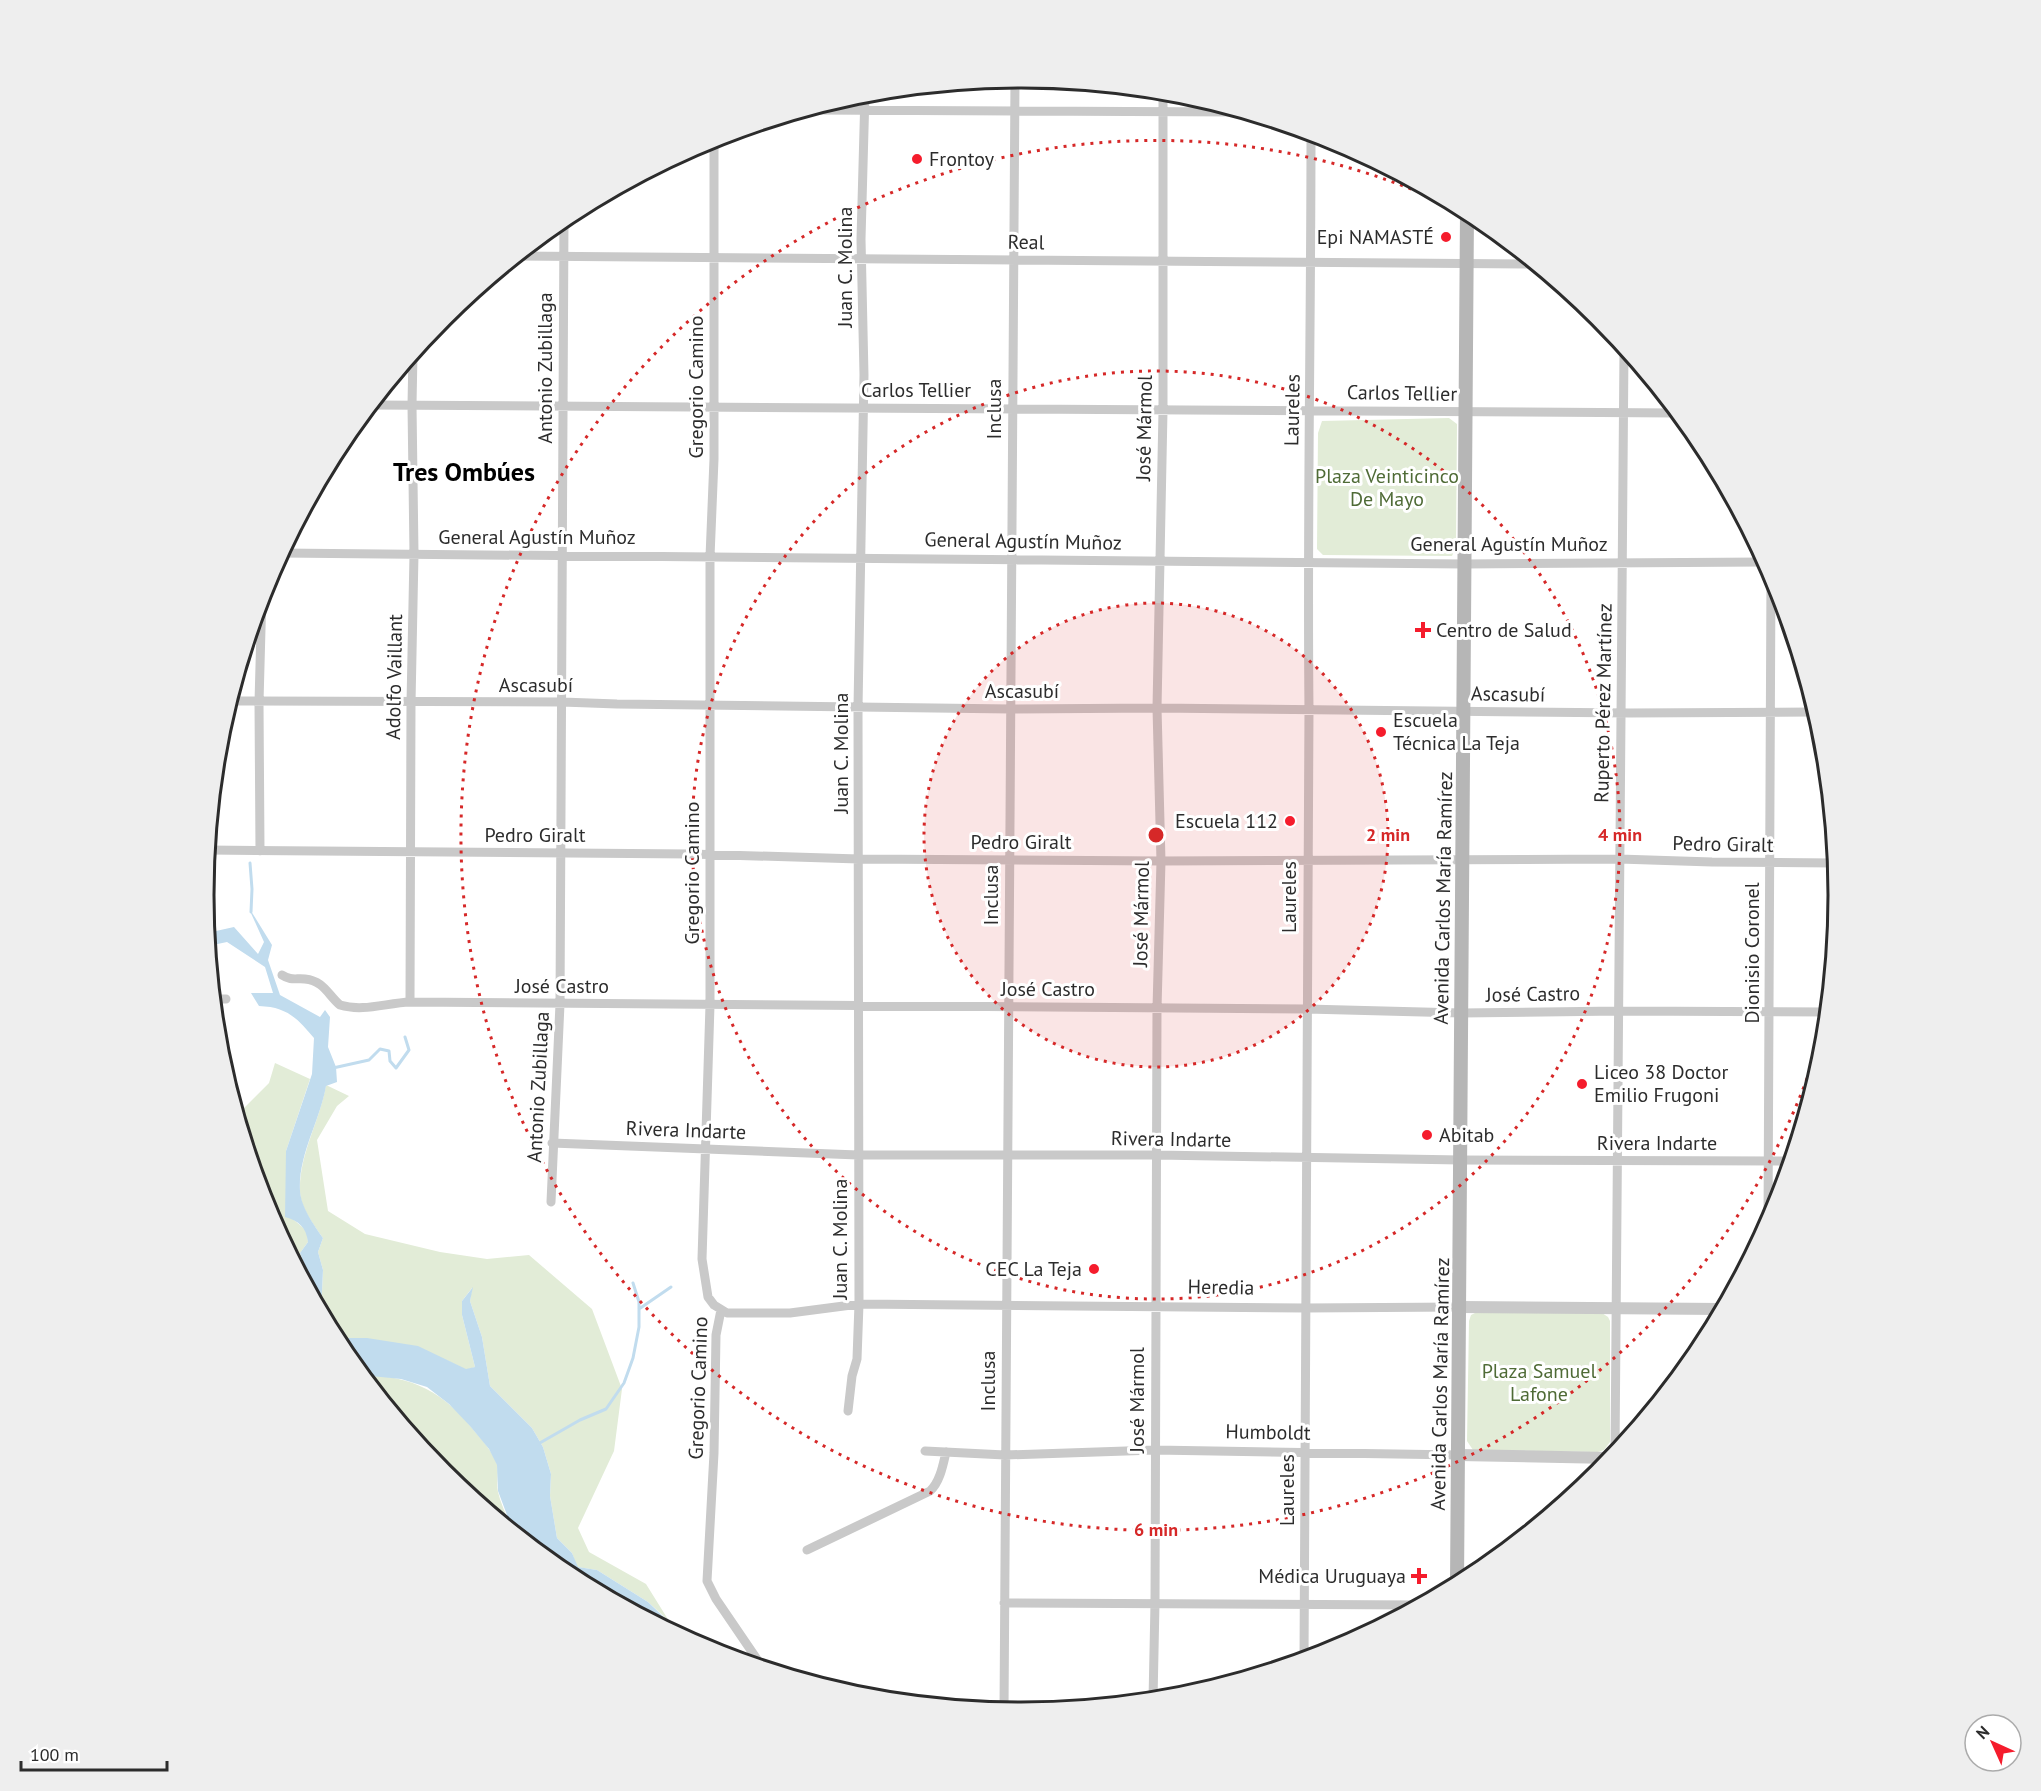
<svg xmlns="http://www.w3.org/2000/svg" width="2041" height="1791" viewBox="0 0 2041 1791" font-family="'PT Sans',sans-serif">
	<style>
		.green { fill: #e2ecd7 }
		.water { fill: #c1dcee }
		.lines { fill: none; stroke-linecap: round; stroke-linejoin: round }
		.stream { stroke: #c1dcee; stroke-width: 3 }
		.minor { stroke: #c9c9c9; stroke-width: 9 }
		.tertiary { stroke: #c9c9c9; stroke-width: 12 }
		.secondary { stroke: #b6b6b6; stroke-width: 14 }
		.ring { fill: none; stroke: #d62828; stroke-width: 3; stroke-dasharray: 3 6 }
		.poi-dot { fill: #f51c2c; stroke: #fff; stroke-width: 2 }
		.labels { text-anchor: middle; stroke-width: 6; stroke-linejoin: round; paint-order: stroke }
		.poi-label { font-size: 20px; fill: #2c2c2c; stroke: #fff; text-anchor: start }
		.street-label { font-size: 20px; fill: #2c2c2c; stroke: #fff }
		.park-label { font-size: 20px; fill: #4f6b36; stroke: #fff }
		.district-label { font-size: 26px; font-weight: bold; fill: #000; stroke: #fff }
		.rim { fill: none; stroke: #2c2c2c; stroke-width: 3 }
		.centre { fill: #d62828; stroke: #fff; stroke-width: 3 }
		.ring-label { font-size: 18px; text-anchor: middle; font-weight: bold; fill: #d62828; stroke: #fff; stroke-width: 6; stroke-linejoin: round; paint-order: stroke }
	</style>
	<rect width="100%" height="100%" fill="#fff"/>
	<!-- green -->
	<path class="green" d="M1449 418 1457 424 1456 547 1452 556 1323 555 1317 549 1318 433 1322 421Z
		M275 1063 310 1079 286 1151 294 1220 307 1231 308 1242 300 1253 308 1273 309 1290 265 1208 240 1124 242 1110 269 1083Z
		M326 1085 349 1096 337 1106 317 1140 328 1211 365 1234 440 1252 487 1259 529 1255 592 1309 622 1389 614 1451 578 1528 589 1552 646 1584 669 1621 648 1602 597 1570 577 1567 572 1553 557 1538 550 1496 551 1474 543 1447 532 1428 490 1386 482 1337 470 1301 472 1288 462 1301V1315L475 1367 466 1370C427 1348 379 1338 334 1338L321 1313 323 1270 318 1252 323 1238C314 1225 300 1207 300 1191 299 1154 320 1121 326 1085Z
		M1477 1312 1602 1313 1608 1317 1610 1321V1442L1604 1450 1598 1452 1473 1450 1467 1441 1469 1321 1471 1315Z
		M361 1375C413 1375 445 1393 476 1433 484 1442 493 1453 497 1464 499 1473 496 1483 498 1492 501 1505 508 1519 513 1531L442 1473Z"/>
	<!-- water -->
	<path class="water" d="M250 911H251L272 945 268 960 280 995 320 1017 325 1010 330 1017 328 1047 336 1067 337 1082 326 1086C320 1121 298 1155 300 1191 301 1207 314 1225 323 1238L318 1252 323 1270 321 1313 309 1290 308 1273 300 1253 308 1242C306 1227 299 1221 285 1217L286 1151 312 1074 314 1038C297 1018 287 1007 259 1006L251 993H273L265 967 227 942 208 946 207 933 234 927 258 954 264 942Z
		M473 1287 470 1301 482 1337 490 1386 532 1428 543 1447 551 1474 550 1496 557 1538 572 1553 578 1567 597 1570 648 1602 687 1639 710 1652 566 1575 513 1531 498 1491 497 1465 489 1449 470 1426 449 1404 427 1387 401 1379 361 1375 341 1349 334 1338H367L418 1346 466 1369 475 1367 462 1315V1301Z"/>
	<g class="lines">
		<!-- stream -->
		<path class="stream" d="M250 863 252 889 251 912
			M333 1068 369 1060 380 1049 389 1051 390 1061 396 1068 409 1050 405 1037
			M639 1309 671 1287
			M538 1444 580 1420 606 1409 624 1383 633 1358 639 1327V1302L633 1283"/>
		<!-- minor -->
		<path class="minor" d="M808 110 1241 112
			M714 138V459L710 557V1005L702 1259 708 1297 714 1305 727 1313H790L859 1304 1305 1308 1460 1307
			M517 256 1534 264
			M371 405 1677 413
			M281 553 1465 564 1764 562
			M229 701 562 702 617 704 1011 709 1157 708 1630 713 1815 712
			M207 850 691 854 859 859 1161 861 1619 859 1712 862 1835 863
			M260 851 259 702 262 592
			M282 975C291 981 296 978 305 979 324 981 328 995 340 1005 363 1012 386 1003 410 1002L1307 1009 1461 1013 1619 1011 1827 1012
			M213 999H226
			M410 1002 411 703 414 554 412 405 413 353
			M552 1143 858 1155H1157L1461 1160 1790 1161
			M551 1202 560 1004 564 218
			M1768 1223 1771 574
			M721 1310 716 1335 714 1453 707 1581 716 1599 763 1668
			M848 1411 852 1376 857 1359 859 1304 858 707 864 375 861 239 865 93
			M925 1451 1005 1455 1155 1450 1459 1455
			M1615 1453 1624 349
			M807 1550 930 1491C940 1482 943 1465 946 1452
			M1004 1603 1419 1605
			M1304 1660 1309 709C1307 517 1311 325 1311 133
			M1153 1700 1155 1603 1157 1008 1161 861 1157 708 1163 411V92
			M1004 1711 1015 79"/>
		<!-- tertiary -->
		<path class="tertiary" d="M1460 1307 1722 1309
			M1459 1455 1611 1458"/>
		<!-- secondary -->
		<path class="secondary" d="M1457 1585 1467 212"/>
	</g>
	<!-- distance rings -->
	<circle cx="1156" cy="835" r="232" fill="#d62828" fill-opacity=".12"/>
	<g class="ring">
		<circle cx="1156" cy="835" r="232"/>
		<circle cx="1156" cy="835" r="464"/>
		<path d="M1824 1027A695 695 0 1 1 1477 219"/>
	</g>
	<!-- markers -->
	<g class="poi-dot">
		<circle cx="917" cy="159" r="6"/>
		<circle cx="1446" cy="237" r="6"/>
		<path d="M1420 621h6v6h6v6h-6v6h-6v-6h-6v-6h6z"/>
		<circle cx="1381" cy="732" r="6"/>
		<circle cx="1290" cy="821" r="6"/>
		<circle cx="1582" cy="1084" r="6"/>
		<circle cx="1427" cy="1135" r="6"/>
		<circle cx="1094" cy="1269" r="6"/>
		<path d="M1416 1567h6v6h6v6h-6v6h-6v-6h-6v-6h6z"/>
	</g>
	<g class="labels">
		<!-- poi labels -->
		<g class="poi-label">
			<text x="929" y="166">Frontoy</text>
			<text x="1434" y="244" text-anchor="end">Epi NAMASTÉ</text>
			<text x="1436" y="637">Centro de Salud</text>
			<text x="1393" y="727">Escuela<tspan x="1393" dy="23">Técnica La Teja</tspan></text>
			<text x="1278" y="828" text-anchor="end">Escuela 112</text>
			<text x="1594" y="1079">Liceo 38 Doctor<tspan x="1594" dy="23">Emilio Frugoni</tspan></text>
			<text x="1439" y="1142">Abitab</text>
			<text x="1082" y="1276" text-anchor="end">CEC La Teja</text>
			<text x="1406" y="1583" text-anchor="end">Médica Uruguaya</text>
		</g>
		<!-- street labels -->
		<g class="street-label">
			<text transform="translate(1026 242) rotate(1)" y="7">Real</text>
			<text transform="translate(845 267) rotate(-90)" y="7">Juan C. Molina</text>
			<text transform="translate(545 368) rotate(-90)" y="7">Antonio Zubillaga</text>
			<text transform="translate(696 387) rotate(-90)" y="7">Gregorio Camino</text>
			<text x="916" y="397">Carlos Tellier</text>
			<text transform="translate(1402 393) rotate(1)" y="7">Carlos Tellier</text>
			<text transform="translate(994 409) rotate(-90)" y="7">Inclusa</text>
			<text transform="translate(1292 410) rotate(-89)" y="7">Laureles</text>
			<text transform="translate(1144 428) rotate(-89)" y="7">José Mármol</text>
			<text x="537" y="544">General Agustín Muñoz</text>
			<text transform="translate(1023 541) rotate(1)" y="7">General Agustín Muñoz</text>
			<text x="1509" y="551">General Agustín Muñoz</text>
			<text transform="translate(394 677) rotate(-89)" y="7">Adolfo Vaillant</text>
			<text x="536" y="692">Ascasubí</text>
			<text x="1022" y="698">Ascasubí</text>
			<text transform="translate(1508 694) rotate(1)" y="7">Ascasubí</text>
			<text transform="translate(1603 703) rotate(-89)" y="7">Ruperto Pérez Martínez</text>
			<text transform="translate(841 753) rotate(-90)" y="7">Juan C. Molina</text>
			<text x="535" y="842">Pedro Giralt</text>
			<text x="1021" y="849">Pedro Giralt</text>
			<text transform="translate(1723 844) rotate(1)" y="7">Pedro Giralt</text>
			<text transform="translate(692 873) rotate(-90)" y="7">Gregorio Camino</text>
			<text transform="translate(991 895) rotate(-90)" y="7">Inclusa</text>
			<text transform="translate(1289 897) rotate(-90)" y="7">Laureles</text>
			<text transform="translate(1443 898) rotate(-89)" y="7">Avenida Carlos María Ramírez</text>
			<text transform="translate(1141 914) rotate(-89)" y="7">José Mármol</text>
			<text transform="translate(1752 953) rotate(-90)" y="7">Dionisio Coronel</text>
			<text x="562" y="993">José Castro</text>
			<text x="1048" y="996">José Castro</text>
			<text transform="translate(1533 994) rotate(-1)" y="7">José Castro</text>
			<text transform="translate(538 1087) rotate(-87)" y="7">Antonio Zubillaga</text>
			<text transform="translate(686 1130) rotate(2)" y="7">Rivera Indarte</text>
			<text transform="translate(1171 1139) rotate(1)" y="7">Rivera Indarte</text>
			<text x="1657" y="1150">Rivera Indarte</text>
			<text transform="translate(840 1239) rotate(-90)" y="7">Juan C. Molina</text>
			<text transform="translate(1221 1287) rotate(1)" y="7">Heredia</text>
			<text transform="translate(988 1381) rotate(-90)" y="7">Inclusa</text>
			<text transform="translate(1440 1384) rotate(-89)" y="7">Avenida Carlos María Ramírez</text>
			<text transform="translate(698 1388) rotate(-88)" y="7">Gregorio Camino</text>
			<text transform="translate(1137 1400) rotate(-90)" y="7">José Mármol</text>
			<text transform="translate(1268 1432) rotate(1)" y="7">Humboldt</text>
			<text transform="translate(1287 1490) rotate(-90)" y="7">Laureles</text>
		</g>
		<!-- park labels -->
		<g class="park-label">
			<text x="1387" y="483">Plaza Veinticinco<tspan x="1387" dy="23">De Mayo</tspan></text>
			<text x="1539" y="1378">Plaza Samuel<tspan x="1539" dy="23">Lafone</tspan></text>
		</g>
		<!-- district labels -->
		<g class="district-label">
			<text x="464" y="481">Tres Ombúes</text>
		</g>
	</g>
	<!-- crop -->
	<path d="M0 0H2041V1791H0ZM214 895a807 807 0 1 1 1614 0a807 807 0 1 1-1614 0Z" fill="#eee" fill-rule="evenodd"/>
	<path class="rim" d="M214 895a807 807 0 1 1 1614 0a807 807 0 1 1-1614 0Z"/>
	<circle cx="1156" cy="835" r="9" class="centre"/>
	<g class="ring-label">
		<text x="1388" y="841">2 min</text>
		<text x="1620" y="841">4 min</text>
		<text x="1156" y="1536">6 min</text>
	</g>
	<!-- north arrow -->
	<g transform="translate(1993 1743) rotate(315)"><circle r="28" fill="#ffffff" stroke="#ababab" stroke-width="1.5"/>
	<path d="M0-4.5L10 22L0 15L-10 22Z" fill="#f51c2c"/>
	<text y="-9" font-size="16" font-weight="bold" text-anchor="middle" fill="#2c2c2c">N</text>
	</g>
	<!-- scale -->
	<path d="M21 1761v9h146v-9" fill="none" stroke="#2c2c2c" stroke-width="3"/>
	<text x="30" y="1761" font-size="18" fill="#2c2c2c" stroke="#ffffff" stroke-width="4.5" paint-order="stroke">100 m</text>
</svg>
